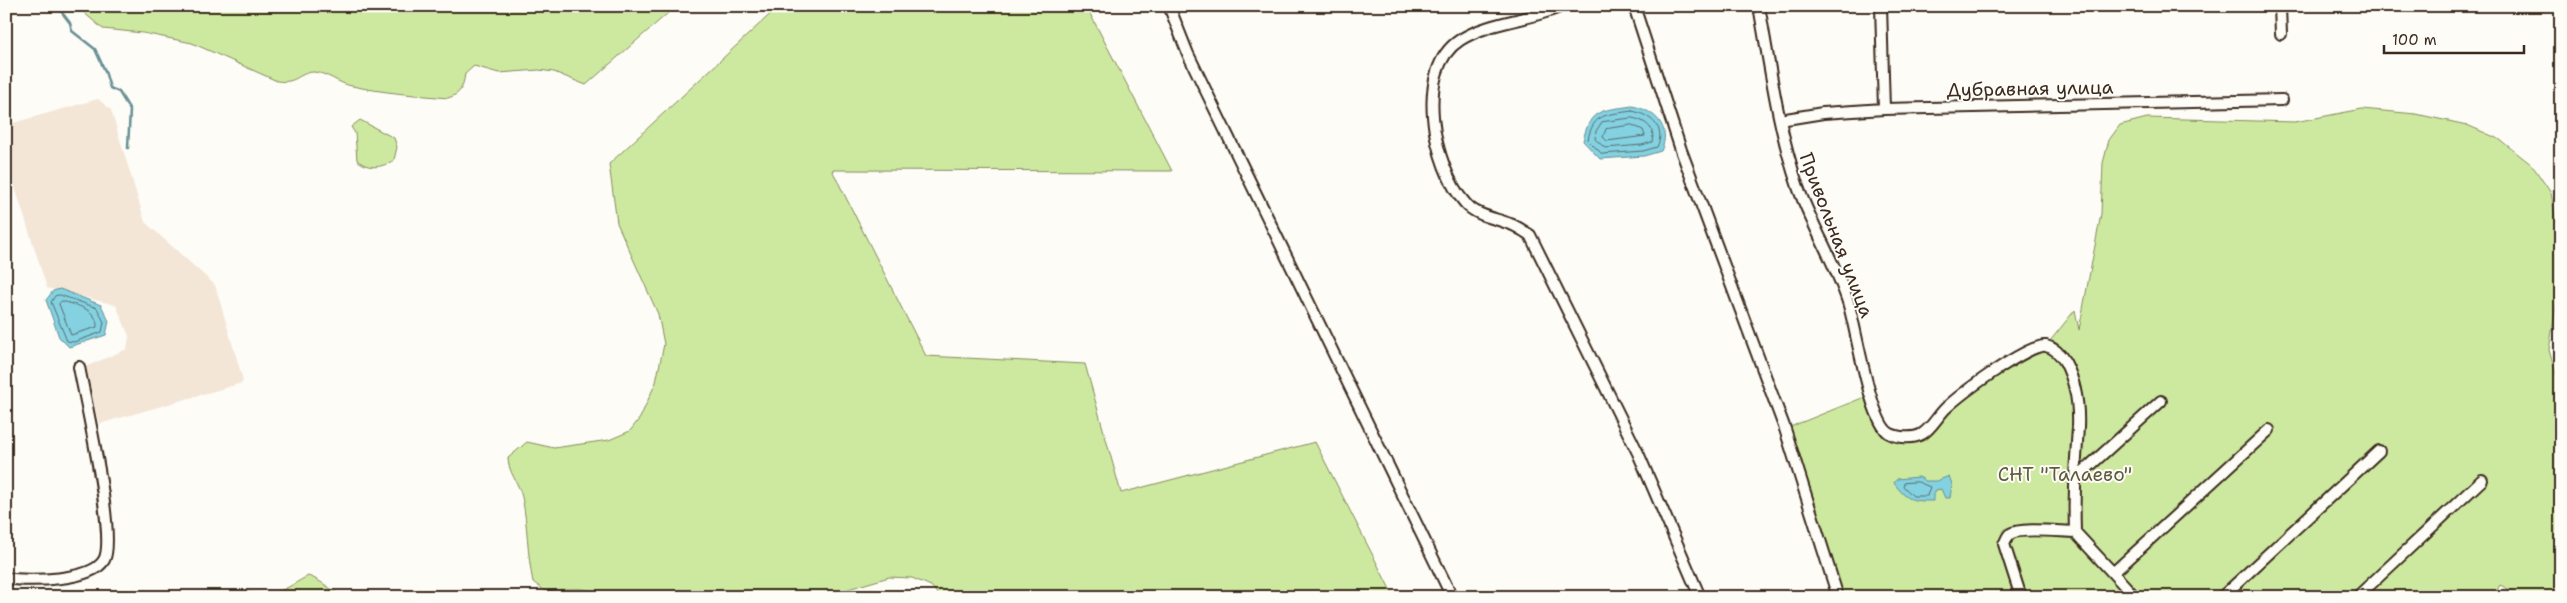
<svg xmlns="http://www.w3.org/2000/svg" width="2567" height="603" viewBox="0 0 2567 603" font-family="'Shantell Sans',sans-serif">
	<style>
		.built { fill: #f3e6d7 }
		.green { fill: #cde99f; stroke: #848a5e }
		.water { fill: #83d1e1; stroke: #668e93 }
		.lines { fill: none; stroke-linecap: round; stroke-linejoin: round }
		.shore { stroke: #586d6c; stroke-width: 1 }
		.stream { stroke: #668e93; stroke-width: 2.5 }
		.minor-casing { stroke: #3b2a1e; stroke-width: 14 }
		.minor { stroke: #fdfcf7; stroke-width: 10 }
		.labels { text-anchor: middle; stroke-width: 4; stroke-linejoin: round; paint-order: stroke }
		.street-label { font-size: 19px; fill: #3b2a1e; stroke: #fdfcf7 }
		.park-label { font-size: 19px; fill: #605a3e; stroke: #fdfcf7 }
	</style>
	<rect width="100%" height="100%" fill="#fdfcf7"/>
	<filter id="ink" filterUnits="userSpaceOnUse"><feTurbulence type="fractalNoise" baseFrequency=".02" numOctaves="2"/><feDisplacementMap in="SourceGraphic" scale="10" xChannelSelector="R" yChannelSelector="G"/><feConvolveMatrix kernelMatrix="1 2 1 2 8 2 1 2 1" color-interpolation-filters="sRGB"/></filter>
	<g filter="url(#ink)">
		<!-- built -->
		<path class="built" d="M98 99 111 110 145 222 215 285 243 380 242 383 99 424 85 367 127 349 129 336 116 305 47 288 6 159V125Z"/>
		<!-- green -->
		<path class="green" d="M76 6H676L586 85 554 72 539 70 499 73 474 66 465 74C463 87 461 94 448 98 416 95 384 93 352 86 339 84 326 72 313 72 298 73 297 84 277 81L192 43 143 33 103 29Z
			M779 6H1086L1172 171 832 170 926 356 1085 364 1121 493 1315 442 1394 597H940L931 586 912 578 889 577 821 597H605C585 584 567 590 545 591L533 582C527 554 528 525 522 497 519 483 508 472 508 458L527 442 554 448 609 440 630 431 640 418 656 382 664 344 658 314 617 223 609 164Z
			M2362 109 2416 114 2467 125 2499 139 2532 165 2551 193 2558 231V294L2549 350 2561 391V597H2524L2500 585 2493 597H1838L1785 429 1872 394 1889 433 1915 437 2016 357 2046 346 2075 310 2079 330 2101 214 2103 163 2109 140 2120 125 2147 118 2295 122Z
			M360 120 394 138 397 147 394 160C381 168 369 170 357 160L355 133 351 127Z
			M308 576C321 580 332 591 344 597H227C241 586 261 597 277 592 287 589 298 581 308 576Z"/>
		<!-- water -->
		<path class="water" d="M1632 106C1655 110 1672 127 1661 151L1644 156 1600 159 1583 141C1590 108 1601 111 1632 106Z
			M60 289 101 305 109 321 106 335 69 347 59 337 46 300 53 291Z
			M1949 476 1952 484 1950 498H1945L1941 489 1936 490 1933 495V501C1912 501 1907 501 1894 483L1897 479 1919 477 1926 481H1937Z"/>
		<g class="lines">
			<!-- shore -->
			<path class="shore" d="M1632 111C1649 114 1667 127 1657 147L1643 151 1602 154 1588 140C1593 112 1608 115 1632 111Z
				M1632 118C1645 120 1656 128 1652 142L1642 145 1605 148 1595 139 1596 131 1602 122Z
				M1632 125 1643 130 1645 136 1607 141 1603 137 1606 129Z
				M60 295 97 308 104 322 102 332 74 342 67 341 51 302 55 296Z
				M62 301C76 305 98 309 97 327L71 335 59 304Z
				M1918 482 1930 487 1927 496H1913L1903 486 1904 483Z"/>
			<!-- stream -->
			<path class="stream" d="M57 6 70 23 72 31 95 49 105 71 110 88 119 92 130 110 128 148"/>
			<defs>
				<path id="minor" d="M1169 6 1188 54 1452 597
					M1562 6C1529 21 1490 21 1460 40 1413 70 1434 168 1465 203 1476 216 1495 218 1510 224 1517 226 1523 231 1530 235L1638 453 1700 597
					M1634 6 1681 150 1785 429 1838 597
					M1759 6C1770 67 1778 128 1798 187 1812 226 1835 262 1848 302 1856 327 1870 421 1889 433 1898 438 1913 439 1922 434 1932 428 1938 415 1947 407 1961 394 2029 343 2046 346 2055 348 2061 355 2065 362 2076 383 2079 404 2078 427 2075 462 2074 497 2075 532 2062 532 2020 527 2010 534 2007 536 2006 541 2004 544L2021 597
					M1881 6 1884 109
					M2280 6 2281 34
					M1780 120 1823 113 1884 109 2282 100
					M2074 480 2161 401
					M2075 532 2135 597
					M2113 573 2269 430
					M6 578C28 582 92 581 104 560 117 538 85 399 79 367
					M2222 597 2379 451
					M2357 597 2482 480"/>
			</defs>
			<!-- minor casing -->
			<use href="#minor" class="minor-casing"/>
			<!-- minor -->
			<use href="#minor" class="minor"/>
		</g>
	</g>
	<g class="labels">
		<!-- street labels -->
		<g class="street-label">
			<text transform="translate(2030 88) rotate(-1)" y="7">Дубравная улица</text>
			<text transform="translate(1837 235) rotate(69)" y="7">Привольная улица</text>
		</g>
		<!-- park labels -->
		<g class="park-label">
			<text x="2065" y="481">СНТ "Талаево"</text>
		</g>
	</g>
	<!-- margin -->
	<rect width="2567" height="603" fill="none" stroke="#fdfcf7" stroke-width="25"/>
	<rect x="12" y="12" width="2542" height="578" fill="none" stroke="#3b2a1e" stroke-width="2" filter="url(#ink)"/>
	<!-- scale -->
	<path d="M2384 45v8h140v-8" fill="none" stroke="#3b2a1e" stroke-width="2.5"/>
	<text x="2392" y="45" font-size="15" fill="#3b2a1e" stroke="#fdfcf7" stroke-width="4" paint-order="stroke">100 m</text>
</svg>
